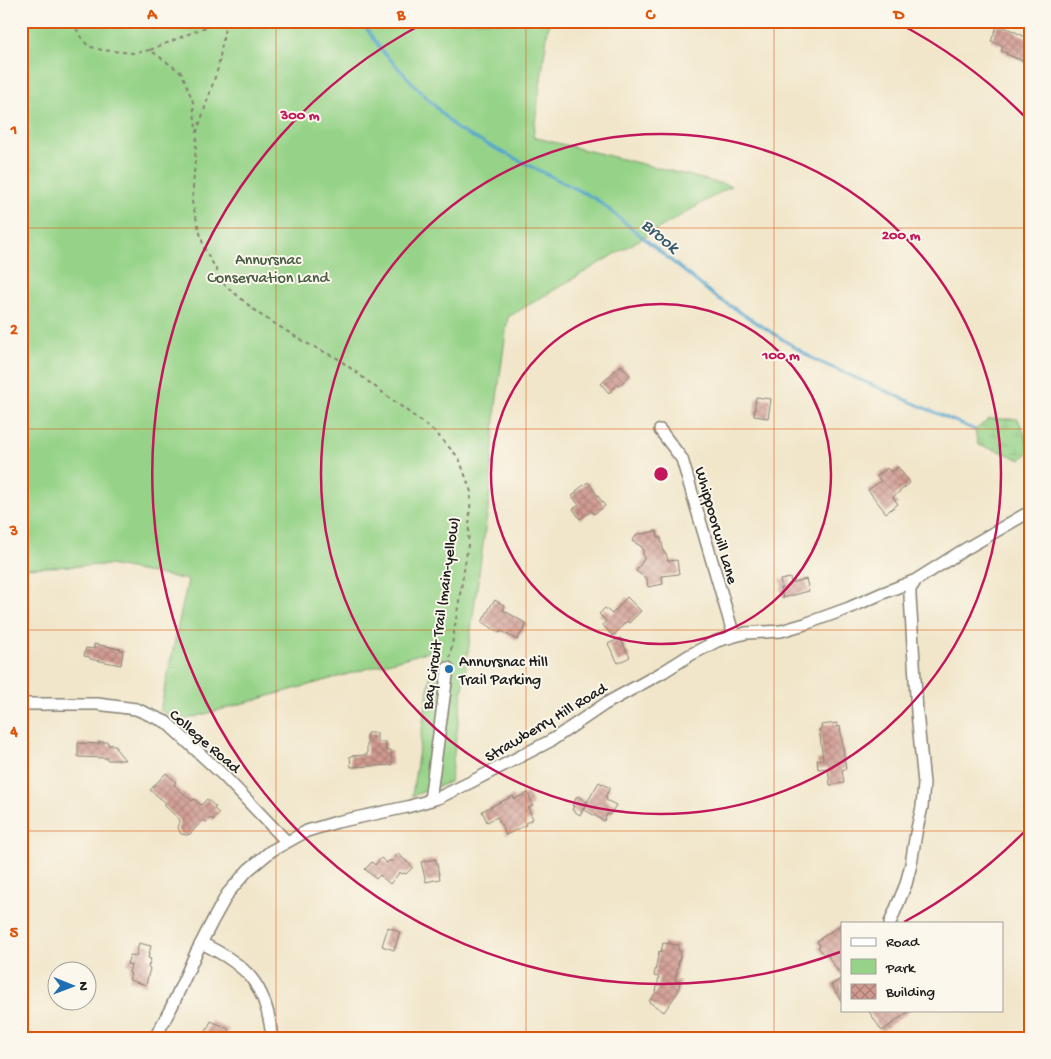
<svg xmlns="http://www.w3.org/2000/svg" width="1051" height="1059" viewBox="0 0 1051 1059" font-family="'Gochi Hand',sans-serif">
	<style>
		.wetland { fill: url(#wetland-marsh); stroke: #597852 }
		.park { fill: #96d388; stroke: #597852 }
		.lines { fill: none; stroke-linecap: round; stroke-linejoin: round }
		.stream { stroke: #53a5ce; stroke-width: 3 }
		.building { fill: url(#building-cross-hatch) }
		.minor-casing { stroke: #868173; stroke-width: 14 }
		.path { stroke: #868173; stroke-width: 2; stroke-dasharray: 4 4; stroke-linecap: butt }
		.minor { stroke: #fff; stroke-width: 11 }
		.grid { fill: none; stroke: #de560d; stroke-width: 1; stroke-opacity: 0.55 }
		.ring { fill: none; stroke: #c2185b; stroke-width: 2.5 }
		.poi-dot { fill: #1f6fb2; stroke: #fbf7ec; stroke-width: 2 }
		.labels { text-anchor: middle; stroke-width: 4; stroke-linejoin: round; paint-order: stroke }
		.park-label { font-size: 16px; fill: #475c42; stroke: #fbf7ec }
		.street-label { font-size: 16px; fill: #1c1c1c; stroke: #fbf7ec }
		.poi-label { font-size: 16px; fill: #1c1c1c; stroke: #fbf7ec; text-anchor: start }
		.water-label { font-size: 18px; font-style: italic; fill: #355a6c; stroke: #fbf7ec }
		.centre { fill: #c2185b; stroke: #fbf7ec; stroke-width: 2.5 }
		.ring-label { font-size: 15px; text-anchor: middle; font-weight: bold; fill: #c2185b; stroke: #fbf7ec; stroke-width: 4; stroke-linejoin: round; paint-order: stroke }
		.neatline { fill: none; stroke: #de560d; stroke-width: 2 }
		.grid-label { font-size: 16px; text-anchor: middle; font-weight: bold; fill: #de560d }
	</style>
	<defs>
		<pattern id="wetland-marsh" width="20" height="14" patternUnits="userSpaceOnUse" patternTransform="scale(1.25)"><rect width="20" height="14" fill="#96d388"/><path d="M1 5h8M5 5V1M11 12h8M15 12V8" fill="none" stroke="#81b575"/></pattern>
		<pattern id="building-cross-hatch" width="8" height="8" patternUnits="userSpaceOnUse" patternTransform="scale(1.25)"><rect width="8" height="8" fill="#d09a90"/><path d="M0 0l8 8M0 8l8-8" fill="none" stroke="#a87d75"/></pattern>
	</defs>
	<rect width="100%" height="100%" fill="#fbf7ec"/>
	<filter id="ink" filterUnits="userSpaceOnUse"><feTurbulence type="fractalNoise" baseFrequency=".02" numOctaves="2"/><feDisplacementMap in="SourceGraphic" scale="10" xChannelSelector="R" yChannelSelector="G"/><feConvolveMatrix kernelMatrix="1 2 1 2 8 2 1 2 1" color-interpolation-filters="sRGB"/></filter>
	<filter id="wash" filterUnits="userSpaceOnUse"><feTurbulence type="fractalNoise" baseFrequency=".0096" numOctaves="4" result="noise"/><feDisplacementMap in="SourceGraphic" scale="20" xChannelSelector="R" yChannelSelector="G"/><feGaussianBlur stdDeviation="1.12" result="paint"/><feColorMatrix in="noise" values="0 0 0 0 0 0 0 0 0 0 0 0 0 0 0 0 0 1.4 0 .05"/><feComposite in="paint" operator="in"/></filter>
	<g filter="url(#wash)">
		<rect width="100%" height="100%" fill="#f1e6ca"/>
		<!-- wetland -->
		<path class="wetland" d="M989 419H1018L1024 432 1029 451 1021 460 1002 452 978 445 975 430Z"/>
		<!-- park -->
		<path class="park" d="M21 21H549L533 137 731 186 508 317 496 405 489 501 450 782 412 796 434 650 180 721 160 710 188 580 109 565 21 568Z"/>
		<g class="lines">
			<!-- stream -->
			<path class="stream" d="M361 21 382 51 457 129 596 199 713 295 815 360 975 430"/>
		</g>
		<g id="blocks">
			<!-- building -->
			<path class="building" d="M998 24 1030 39V64L1006 54 1007 53 1001 51 1003 46 991 41Z
				M621 365 630 375 619 386 617 385 609 393 601 384Z
				M756 397 771 399 768 418 754 416Z
				M898 467 910 483 893 497 898 504 886 513 868 490 881 481 877 476 887 468 891 472Z
				M588 482 605 506 594 514 592 511 580 519 573 509 579 505 572 496 577 492 576 491Z
				M657 531 658 538H661L664 553H666L668 561 677 560 679 574 662 576 663 584 648 587 647 579 636 571 644 559 642 547 632 541 638 533 641 534Z
				M790 578 791 583 806 579 809 591 783 598 780 588H782L780 580Z
				M627 597 641 611 629 623 627 621 613 636 603 625 606 621 599 614 605 608 612 614Z
				M495 600 505 606 503 610 527 624 517 640 501 631 500 633 482 622 493 602H494Z
				M620 638 630 657 618 663 608 644Z
				M94 644 121 649 120 650H123L121 665 90 659V657L84 656 86 648 94 649Z
				M837 723V727L840 726 846 769 842 770 844 783 830 785 828 768 818 769 817 760 823 759 819 729H822L821 725Z
				M367 733H377V742H386V751L391 750 392 765 351 767 350 756 367 755Z
				M99 742H108V745H116V749L125 760H107V758L78 757V743L99 744Z
				M166 773 176 782 174 785 192 801 194 799 201 805 207 799 216 807 214 809 219 813 213 820 210 818 206 822 203 820 190 834 187 835 181 834 178 828 180 820 164 805 166 803 150 790Z
				M599 782 610 788 605 797 607 798 606 800 616 805 610 815 607 814 604 821 583 809Z
				M528 793 533 805 528 808 533 819 525 823 526 825 506 835 497 817 487 822 482 811 513 796 514 799Z
				M577 796 587 802 580 815 572 810 574 806H572Z
				M398 854 413 867 406 874 404 873 402 874 400 872 390 884 380 875 376 879 365 869 372 862 375 865 381 858 387 863 390 860 391 862Z
				M436 859 440 879 426 882 421 862Z
				M842 924V977L826 953 824 955 818 947 820 946 817 941Z
				M388 927 400 932 394 950 382 946Z
				M139 943 151 946 148 958 151 959 148 967 150 968 146 985 129 980 131 974 129 973 131 965 127 964 130 955 136 956Z
				M663 943 679 945 678 950 681 951 675 981 680 982 678 992 664 1012 649 1002 656 992 659 977 654 976 659 951 661 952Z
				M842 978V1002L831 985Z
				M868 1010H911L882 1031Z
				M211 1021 229 1029 225 1038H203Z"/>
		</g>
	</g>
	<g filter="url(#ink)">
		<use href="#blocks" fill-opacity="0" stroke="#868173" stroke-width="1"/>
		<g class="lines">
			<defs>
				<path id="minor" d="M660 430 682 459 734 636
					M21 704H97L136 709 166 722 224 776 287 842
					M430 800 448 668
					M890 923 906 884 911 864 916 833 922 807 924 784 917 712 910 596V589L916 580
					M201 943C248 965 267 986 272 1038
					M155 1038 172 1006 196 953 213 920 228 893 248 870 271 851 307 831 337 822 407 807 438 798 471 782 552 740 605 704 663 672 690 655 717 641 746 633 781 631 805 624 849 608 883 593 916 580 962 551 1024 515H1030"/>
			</defs>
			<!-- minor casing -->
			<use href="#minor" class="minor-casing"/>
			<!-- path -->
			<path class="path" d="M73 21 80 36 88 46 102 50 133 53 150 50 182 73 193 102 196 129
				M226 21 218 68 197 132 192 202 204 248 225 285 259 314 306 343 337 358 435 432 459 458 471 492 468 545 450 657
				M150 50 220 21"/>
			<!-- minor -->
			<use href="#minor" class="minor"/>
		</g>
	</g>
	<!-- grid -->
	<path class="grid" d="M276 21V1038M526 21V1038M774 21V1038M21 228H1030M21 429H1030M21 630H1030M21 831H1030"/>
	<!-- distance rings -->
	<g class="ring">
		<circle cx="661" cy="474" r="170"/>
		<circle cx="661" cy="474" r="340"/>
		<path d="M1028 828A510 510 0 0 1 904 922M840 952A510 510 0 0 1 426 22M896 22A510 510 0 0 1 1028 120"/>
	</g>
	<!-- markers -->
	<circle class="poi-dot" cx="449" cy="669" r="5"/>
	<g class="labels">
		<!-- park labels -->
		<g class="park-label">
			<text x="268" y="264">Annursnac<tspan x="268" dy="18">Conservation Land</tspan></text>
		</g>
		<!-- street labels -->
		<g class="street-label">
			<text transform="translate(718 525) rotate(74)" y="6">Whippoorwill Lane</text>
			<text transform="translate(439 613) rotate(-82)" y="6">Bay Circuit Trail (main-yellow)</text>
			<text transform="translate(545 721) rotate(-31)" y="6">Strawberry Hill Road</text>
			<text transform="translate(206 740) rotate(41)" y="6">College Road</text>
		</g>
		<!-- poi labels -->
		<g class="poi-label">
			<text x="459" y="666">Annursnac Hill<tspan x="459" dy="18">Trail Parking</tspan></text>
		</g>
		<!-- water labels -->
		<g class="water-label">
			<text transform="translate(661 235) rotate(40)" y="6">Brook</text>
		</g>
	</g>
	<circle cx="661" cy="474" r="8" class="centre"/>
	<g class="ring-label">
		<text x="300" y="119">300 m</text>
		<text x="901" y="239">200 m</text>
		<text x="781" y="359">100 m</text>
	</g>
	<!-- margin -->
	<rect width="1051" height="1059" fill="none" stroke="#fbf7ec" stroke-width="55"/>
	<!-- legend -->
	<rect x="841" y="922" width="162" height="90" fill="#fbf7ec" stroke="#a29f99"/>
	<rect x="851" y="938" width="25" height="8" fill="#ffffff" stroke="#a29f99"/>
	<text x="886" y="946" font-size="15" fill="#1c1c1c">Road</text>
	<rect x="851" y="959" width="25" height="15" fill="#96d388" stroke="#a29f99"/>
	<text x="886" y="972" font-size="15" fill="#1c1c1c">Park</text>
	<rect x="851" y="984" width="25" height="15" fill="url(#building-cross-hatch)" stroke="#a29f99"/>
	<text x="886" y="996" font-size="15" fill="#1c1c1c">Building</text>
	<!-- north arrow -->
	<g transform="translate(72 986) rotate(91)"><circle r="24" fill="#fbf7ec" stroke="#a29f99"/>
	<path d="M0-4L9 19L0 12L-9 19Z" fill="#1f6fb2"/>
	<text y="-8" font-size="14" font-weight="bold" text-anchor="middle" fill="#1c1c1c">N</text>
	</g>
	<rect x="28" y="28" width="996" height="1004" class="neatline"/>
	<g class="grid-label">
		<text x="152" y="19">A</text>
		<text x="401" y="19">B</text>
		<text x="650" y="19">C</text>
		<text x="899" y="19">D</text>
		<text x="14" y="134">1</text>
		<text x="14" y="334">2</text>
		<text x="14" y="535">3</text>
		<text x="14" y="736">4</text>
		<text x="14" y="937">5</text>
	</g>
</svg>
